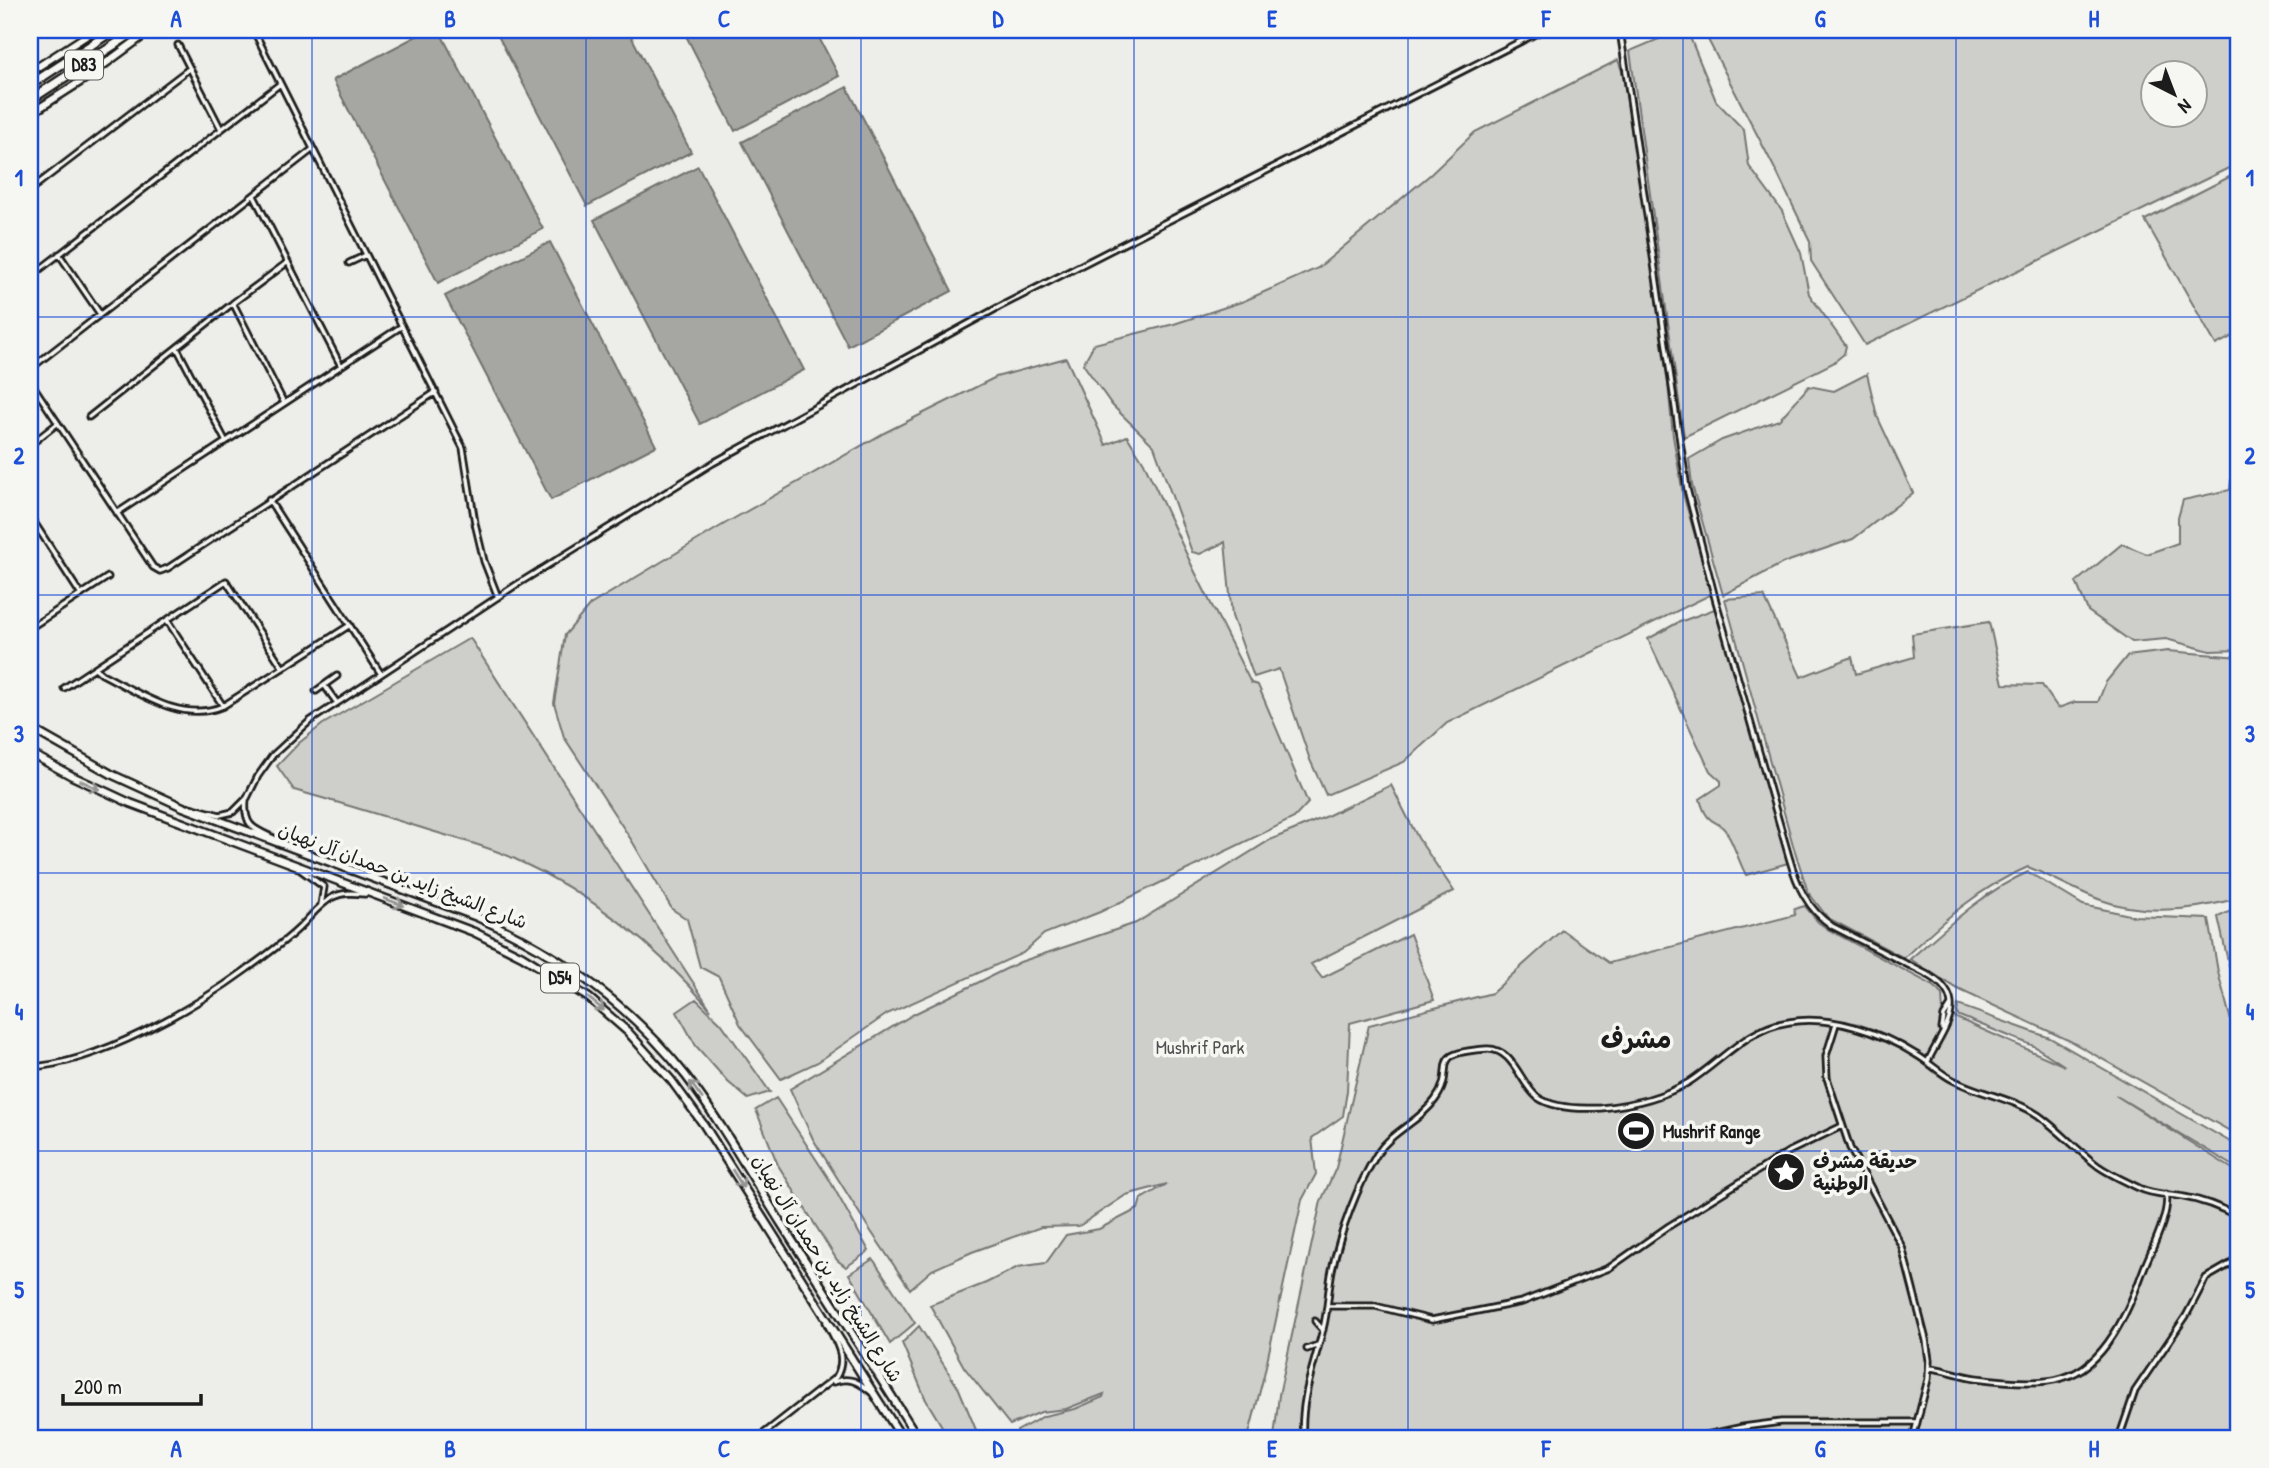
<svg xmlns="http://www.w3.org/2000/svg" width="2269" height="1468" viewBox="0 0 2269 1468" font-family="'Patrick Hand','Playpen Sans Arabic',sans-serif">
	<style>
		.green { fill: #cececb; stroke: #757574; stroke-width: 2; fill-rule: evenodd }
		.water { fill: #a6a6a3; stroke: #6f6f6d; stroke-width: 2 }
		.lines { fill: none; stroke-linecap: round; stroke-linejoin: round }
		.minor-casing { stroke: #1c1c1c; stroke-width: 9 }
		.trunk-casing { stroke: #1c1c1c; stroke-width: 11 }
		.motorway-casing { stroke: #1c1c1c; stroke-width: 12 }
		.minor { stroke: #f6f6f2; stroke-width: 3.5 }
		.trunk { stroke: #f6f6f2; stroke-width: 6 }
		.motorway { stroke: #f6f6f2; stroke-width: 7 }
		.oneway { stroke: #949492 }
		.grid { fill: none; stroke: #1d4ed8; stroke-width: 2; stroke-opacity: 0.55 }
		.labels { text-anchor: middle; stroke-width: 7; stroke-linejoin: round; paint-order: stroke }
		.shield { fill: #f6f6f2; stroke: #5d5d5c; stroke-width: 2 }
		.shield-label { font-size: 18px; font-weight: bold; fill: #1c1c1c }
		.street-label { font-size: 19px; fill: #1c1c1c; stroke: #f6f6f2 }
		.park-label { font-size: 19px; fill: #515151; stroke: #f6f6f2 }
		.poi-label { font-size: 19px; font-weight: bold; fill: #1c1c1c; stroke: #f6f6f2; text-anchor: start }
		.district-label { font-size: 26px; font-weight: bold; fill: #1c1c1c; stroke: #f6f6f2 }
		.neatline { fill: none; stroke: #1d4ed8; stroke-width: 2.5 }
		.grid-label { font-size: 23px; text-anchor: middle; font-weight: bold; fill: #1d4ed8 }
	</style>
	<rect width="100%" height="100%" fill="#edede9"/>
	<filter id="ink" filterUnits="userSpaceOnUse"><feTurbulence type="fractalNoise" baseFrequency=".0143" numOctaves="2"/><feDisplacementMap in="SourceGraphic" scale="14" xChannelSelector="R" yChannelSelector="G"/><feConvolveMatrix kernelMatrix="1 2 1 2 8 2 1 2 1" color-interpolation-filters="sRGB"/></filter>
	<g filter="url(#ink)">
		<!-- green -->
		<path class="green" d="M1680 30H1687L1716 101 1744 130 1749 166 1782 211 1801 253 1809 294 1846 346 1844 354 1833 363 1684 437 1630 51Z
			M1703 30H2239V163L1865 345 1811 261 1810 241 1778 175ZM2154 74H2196V116H2154Z
			M1618 60 1623 74 1664 342 1673 436 1683 494 1712 594 1447 723 1404 762 1326 795 1310 760 1279 669 1254 677 1232 616 1225 542 1200 554 1192 552 1154 446 1112 405 1083 364 1094 344 1174 324 1244 301 1318 268 1431 174 1475 132Z
			M2239 172V333L2216 345 2145 220Z
			M1066 358 1106 445 1127 436 1144 463 1193 568 1251 683 1258 685 1308 803 1294 818 1100 912 1044 934 1023 953 887 1014 818 1062 781 1079 740 1024 719 977 700 967 687 919 672 909 632 841 564 737 554 703 565 635 590 605 726 523 884 433 996 377Z
			M1867 374 1877 416 1913 493 1853 539 1783 563 1723 595 1692 485 1689 459 1722 440 1779 420 1809 386 1834 391Z
			M2239 479V650L2210 651 2166 639 2132 642 2088 611 2076 582 2122 544 2147 554 2178 543V518L2183 500 2230 490 2231 480Z
			M1764 596 1801 677 1852 657 1856 674 1914 657 1912 634 1989 622 2003 684 2042 685 2058 708 2075 702H2098L2106 682 2127 656 2168 651 2239 657V898C2196 910 2145 916 2101 900 2076 891 2053 877 2028 867 1980 887 1941 922 1904 958L1828 918 1808 892 1793 845 1725 599Z
			M1717 608 1788 863 1746 875C1739 862 1735 847 1727 833 1718 817 1708 829 1700 799L1721 785V781L1710 771 1648 639 1677 623Z
			M470 638 711 1010C657 946 590 893 513 858 484 845 453 838 422 828 380 815 337 802 294 790L277 766 299 743 323 724Z
			M1391 785 1418 838 1454 891 1311 964 1322 978 1410 934 1434 1000 1350 1023 1347 1091 1343 1116 1312 1138 1316 1174 1302 1200 1264 1375 1248 1438H1022L1017 1431 1044 1416 1075 1409 1103 1397 1104 1394 1066 1409 1041 1412 1010 1425 964 1367 930 1305 986 1283 1018 1267 1046 1263 1066 1235 1099 1229 1138 1209 1141 1199 1167 1184 1126 1195 1079 1226 1041 1227 972 1252 932 1270 910 1289 868 1227 813 1139 790 1089 914 1014 1020 962 1136 923 1270 840 1325 817Z
			M2028 872 2083 905 2134 916 2209 919 2218 972 2239 1051V1136L2070 1041 1958 989 1910 959C1947 927 1983 892 2028 872Z
			M1805 906 1818 922 1829 930 1934 986 1942 995 1943 1012 2065 1066 2034 1046 1957 1015 1958 1005 2050 1038 2239 1147V1169L2115 1095 2239 1173V1438H1274L1279 1395 1321 1201 1336 1168 1369 1025 1492 993 1562 930 1609 963 1795 915 1794 909Z
			M2239 907V1010L2218 917Z
			M696 999 721 1023 770 1092 748 1099 728 1082 696 1046 677 1012Z
			M776 1098 829 1179 869 1251 846 1267 837 1260 778 1165 756 1110Z
			M873 1259 915 1323 890 1344 849 1274Z
			M919 1326 959 1389 979 1437 949 1438 926 1400 902 1343Z"/>
		<!-- water -->
		<path class="water" d="M428 30H439L543 229 438 283 333 80Z
			M495 30H628L691 152 587 206Z
			M683 30H815L839 76 735 131Z
			M847 87 952 291 848 346 742 142Z
			M698 166 804 370 700 424 594 220Z
			M550 242 656 446 551 500 445 296Z"/>
		<g class="lines">
			<defs>
				<path id="minor" d="M1620 30 1687 489 1715 598 1789 857C1797 885 1807 909 1832 926L1930 976C1971 1001 1942 1031 1928 1061
					M256 35 463 448 475 523 484 561 498 597
					M178 45 221 129
					M30 190 190 68
					M254 196 341 366
					M59 254 100 314
					M349 263 366 255
					M30 277 280 84
					M233 303 284 403
					M177 348 225 440
					M30 369 313 149
					M30 381 153 567 160 571 168 568 436 392
					M89 417 233 303 288 262
					M30 445 58 423
					M269 500 381 674
					M117 513 402 326
					M30 516 81 595
					M167 620 223 706
					M30 628 108 577
					M95 668 102 674C138 692 181 724 223 706L350 625
					M324 685 337 703
					M64 688 226 581 283 668
					M316 691 337 676
					M246 799C243 828 255 829 278 840
					M190 807 220 815 233 812 247 798 258 776 273 755 310 721 516 585 713 463 999 307 1543 30
					M298 868 324 887 321 905
					M1836 1024 1826 1056 1827 1078 1850 1148 1902 1247 1926 1340 1929 1360 1928 1379 1913 1438
					M1942 1029 1944 1016 1951 1005
					M30 1067C97 1064 194 1008 247 969 265 956 282 944 298 929 309 919 319 904 333 897 343 892 354 893 365 894
					M1328 1306H1375L1432 1320 1522 1302 1609 1268 1669 1226 1740 1182 1788 1152 1842 1126
					M1315 1321 1323 1330
					M1307 1349 1318 1345
					M1929 1368C1945 1369 1960 1376 1976 1378 1999 1381 2040 1385 2062 1378 2106 1366 2129 1309 2143 1271 2150 1252 2171 1213 2166 1194
					M834 1382C849 1376 859 1382 871 1392
					M238 1438 267 1435 312 1438
					M758 1438 836 1377C848 1357 835 1341 826 1322
					M1303 1438C1300 1399 1314 1366 1323 1329 1328 1310 1328 1290 1332 1270 1340 1233 1357 1186 1377 1154 1392 1131 1419 1122 1435 1100 1459 1068 1423 1053 1487 1049 1513 1048 1520 1083 1537 1097 1554 1109 1582 1109 1601 1108 1630 1105 1664 1097 1689 1082 1723 1060 1747 1028 1789 1022 1831 1015 1880 1032 1915 1054 1928 1061 1939 1073 1953 1080 1980 1094 2012 1098 2038 1115 2059 1130 2077 1150 2098 1166 2111 1175 2125 1181 2139 1188 2153 1195 2169 1194 2184 1197 2203 1200 2222 1208 2239 1217
					M1693 1438 1743 1427 1781 1422H1917
					M2119 1438 2135 1391 2186 1316 2206 1278 2239 1259"/>
				<path id="trunk" d="M30 72 95 30
					M30 114 83 80 151 30
					M30 728 113 775 183 807 477 917C559 953 630 1005 686 1076 721 1122 750 1174 781 1223 827 1295 873 1366 918 1438
					M30 753 72 776 130 803 474 932 522 956 589 998 628 1032 671 1080 704 1125 902 1438"/>
				<path id="motorway" d="M30 85 114 30
					M30 100 137 30"/>
			</defs>
			<!-- minor casing -->
			<use href="#minor" class="minor-casing"/>
			<!-- trunk casing -->
			<use href="#trunk" class="trunk-casing"/>
			<!-- motorway casing -->
			<use href="#motorway" class="motorway-casing"/>
			<!-- minor -->
			<use href="#minor" class="minor"/>
			<!-- trunk -->
			<use href="#trunk" class="trunk"/>
			<!-- motorway -->
			<use href="#motorway" class="motorway"/>
		</g>
		<!-- one-way arrows -->
		<defs><path id="oneway-shaft" d="M-6 0H5M1.5-3L5.5 0L1.5 3" fill="none" stroke-width="1.6" stroke-linecap="round" stroke-linejoin="round" transform="scale(1.75)"/></defs>
		<g class="oneway">
			<use href="#oneway-shaft" transform="translate(90 785) rotate(25)"/>
			<use href="#oneway-shaft" transform="translate(394 902) rotate(20)"/>
			<use href="#oneway-shaft" transform="translate(596 1004) rotate(39)"/>
			<use href="#oneway-shaft" transform="translate(696 1090) rotate(-126)"/>
			<use href="#oneway-shaft" transform="translate(738 1179) rotate(58)"/>
		</g>
	</g>
	<!-- grid -->
	<path class="grid" d="M312 30V1438M586 30V1438M861 30V1438M1134 30V1438M1408 30V1438M1683 30V1438M1956 30V1438M30 317H2239M30 595H2239M30 873H2239M30 1151H2239"/>
	<!-- icons -->
	<defs>
		<symbol id="stadium-disc" viewBox="-11 -11 22 22"><circle r="9.5" fill="#1c1c1c" stroke="#f6f6f2"/><path d="M0-5a6.5 5 0 1 0 0 10a6.5 5 0 1 0 0-10ZM-3.5-1.8h7v3.6h-7Z" fill="#fff"/></symbol>
		<symbol id="sight-disc" viewBox="-11 -11 22 22"><circle r="9.5" fill="#1c1c1c" stroke="#f6f6f2"/><path d="M0-6L1.8-2.2L6-1.7L2.9 1.2L3.7 5.4L0 3.3L-3.7 5.4L-2.9 1.2L-6-1.7L-1.8-2.2Z" fill="#fff"/></symbol>
	</defs>
	<g fill-rule="evenodd">
		<use href="#stadium-disc" x="1614" y="1109" width="44" height="44"/>
		<use href="#sight-disc" x="1764" y="1150" width="44" height="44"/>
	</g>
	<g class="labels">
		<!-- shield labels -->
		<g class="shield">
			<rect x="65" y="50.5" width="38" height="29" rx="5"/>
			<rect x="541" y="963.5" width="38" height="29" rx="5"/>
		</g>
		<g class="shield-label">
			<text x="84" y="71">D83</text>
			<text x="560" y="984">D54</text>
		</g>
		<!-- street labels -->
		<g class="street-label">
			<text transform="translate(403 875) rotate(21)" y="7">شارع الشيخ زايد بن حمدان آل نهيان</text>
			<text transform="translate(828 1268) rotate(58)" y="7">شارع الشيخ زايد بن حمدان آل نهيان</text>
		</g>
		<!-- park labels -->
		<g class="park-label">
			<text x="1200" y="1054">Mushrif Park</text>
		</g>
		<!-- poi labels -->
		<g class="poi-label">
			<text x="1663" y="1138">Mushrif Range</text>
			<text x="1813" y="1168">حديقة مشرف<tspan x="1813" dy="22">الوطنية</tspan></text>
		</g>
		<!-- district labels -->
		<g class="district-label">
			<text x="1636" y="1048">مشرف</text>
		</g>
	</g>
	<!-- margin -->
	<rect width="2269" height="1468" fill="none" stroke="#f6f6f2" stroke-width="77"/>
	<!-- north arrow -->
	<g transform="translate(2174 94) rotate(138)"><circle r="33" fill="#f6f6f2" stroke="#9f9f9c" stroke-width="2"/>
	<path d="M0-5L12 26L0 18L-12 26Z" fill="#1c1c1c"/>
	<text y="-10" font-size="19" font-weight="bold" text-anchor="middle" fill="#1c1c1c">N</text>
	</g>
	<!-- scale -->
	<path d="M63 1394v10h138v-10" fill="none" stroke="#1c1c1c" stroke-width="3.5"/>
	<text x="74" y="1394" font-size="21" fill="#1c1c1c" stroke="#f6f6f2" stroke-width="5" paint-order="stroke">200 m</text>
	<rect x="38" y="38" width="2192" height="1392" class="neatline"/>
	<g class="grid-label">
		<text x="176" y="27">A</text>
		<text x="450" y="27">B</text>
		<text x="724" y="27">C</text>
		<text x="998" y="27">D</text>
		<text x="1272" y="27">E</text>
		<text x="1546" y="27">F</text>
		<text x="1820" y="27">G</text>
		<text x="2094" y="27">H</text>
		<text x="19" y="186">1</text>
		<text x="2250" y="186">1</text>
		<text x="19" y="464">2</text>
		<text x="2250" y="464">2</text>
		<text x="19" y="742">3</text>
		<text x="2250" y="742">3</text>
		<text x="19" y="1020">4</text>
		<text x="2250" y="1020">4</text>
		<text x="19" y="1298">5</text>
		<text x="2250" y="1298">5</text>
		<text x="176" y="1457">A</text>
		<text x="450" y="1457">B</text>
		<text x="724" y="1457">C</text>
		<text x="998" y="1457">D</text>
		<text x="1272" y="1457">E</text>
		<text x="1546" y="1457">F</text>
		<text x="1820" y="1457">G</text>
		<text x="2094" y="1457">H</text>
	</g>
</svg>
